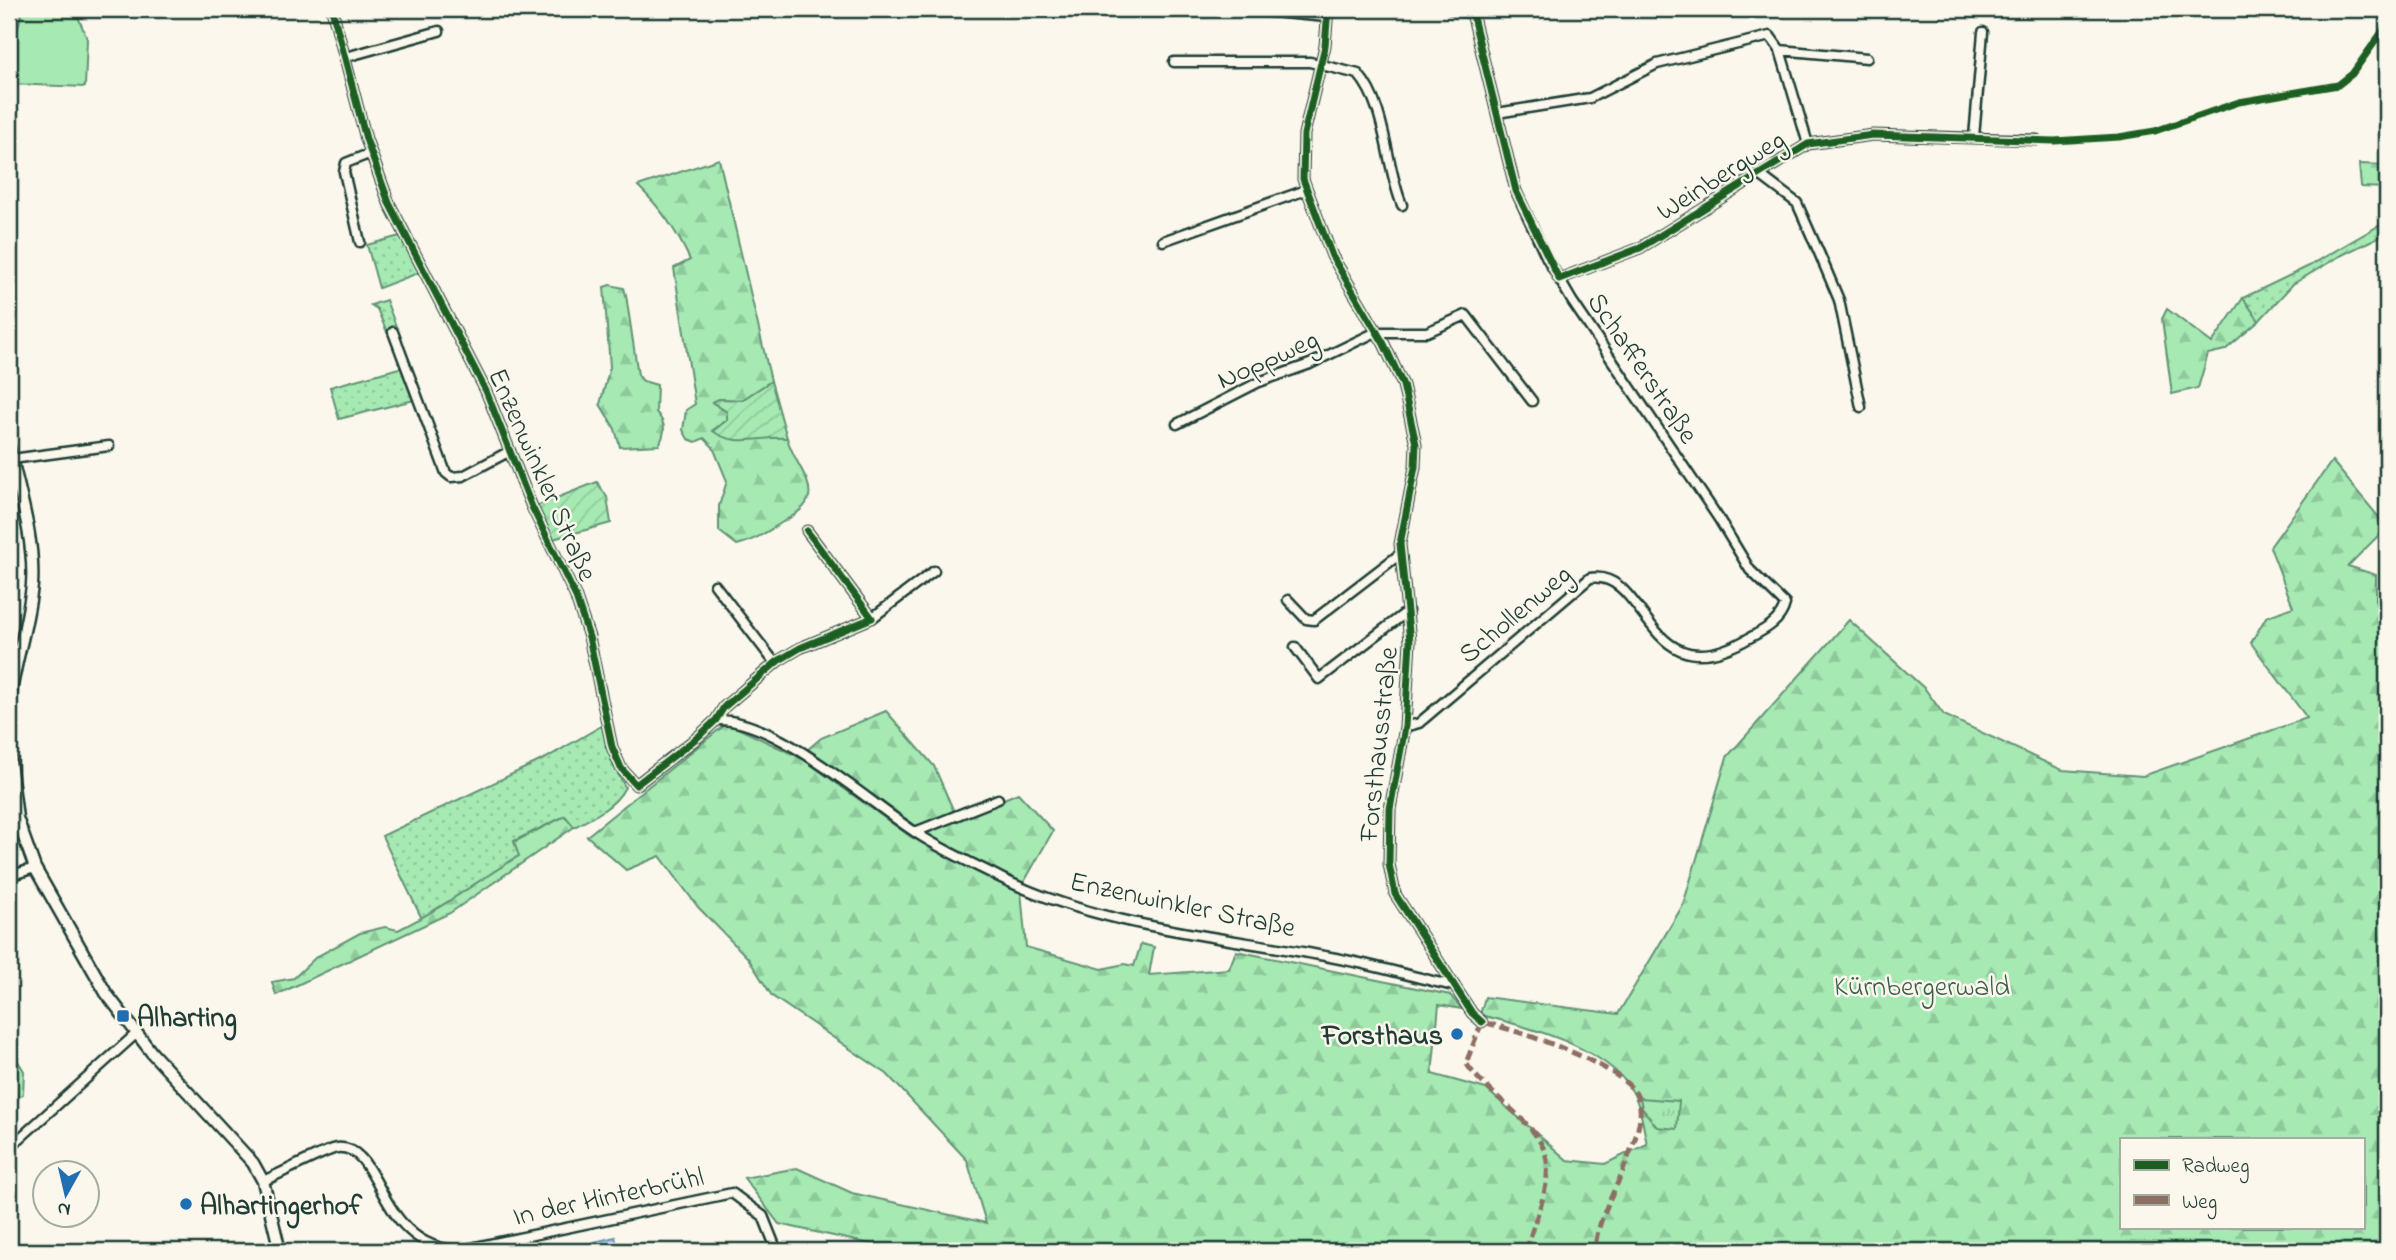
<svg xmlns="http://www.w3.org/2000/svg" width="2396" height="1260" viewBox="0 0 2396 1260" font-family="'Indie Flower',sans-serif">
	<style>
		.grass { fill: url(#grass-dots); stroke: #629374; stroke-width: 2 }
		.forest { fill: url(#forest-firs); stroke: #629374; stroke-width: 2; fill-rule: evenodd }
		.park { fill: url(#park-tufts); stroke: #629374; stroke-width: 2 }
		.garden { fill: url(#garden-furrows); stroke: #629374; stroke-width: 2 }
		.pitch { fill: #a6e9b3; stroke: #629374; stroke-width: 2 }
		.water { fill: #a1cefc; stroke: #6d94ac; stroke-width: 2 }
		.lines { fill: none; stroke-linecap: round; stroke-linejoin: round }
		.minor-casing { stroke: #1f3d34; stroke-width: 13 }
		.tertiary-casing { stroke: #1f3d34; stroke-width: 15 }
		.minor { stroke: #fbf7ec; stroke-width: 8 }
		.tertiary { stroke: #fbf7ec; stroke-width: 10 }
		.quiet { stroke: #8d6e63; stroke-width: 5; stroke-dasharray: 10 5; stroke-linecap: butt }
		.cycleway-casing { stroke: #fbf7ec; stroke-width: 11 }
		.cycleway { stroke: #1b5e20; stroke-width: 7 }
		.poi-dot { fill: #1f6fb2; stroke: #fbf7ec; stroke-width: 2.5 }
		.labels { text-anchor: middle; stroke-width: 5; stroke-linejoin: round; paint-order: stroke }
		.street-label { font-size: 28px; fill: #1f3d34; stroke: #fbf7ec }
		.park-label { font-size: 28px; fill: #3a5f4d; stroke: #fbf7ec }
		.poi-label { font-size: 28px; font-weight: bold; fill: #1f3d34; stroke: #fbf7ec; text-anchor: start }
	</style>
	<defs>
		<pattern id="grass-dots" width="8" height="8" patternUnits="userSpaceOnUse" patternTransform="scale(1.75)"><rect width="8" height="8" fill="#a6e9b3"/><path d="M2 2h.1M6 6h.1" fill="none" stroke="#8ec99b" stroke-width="1.8" stroke-linecap="round"/></pattern>
		<pattern id="forest-firs" width="22" height="20" patternUnits="userSpaceOnUse" patternTransform="scale(1.75)"><rect width="22" height="20" fill="#a6e9b3"/><path d="M5 1l3.5 6h-7zM16 11l3.5 6h-7z" fill="#8ec99b"/></pattern>
		<pattern id="park-tufts" width="24" height="20" patternUnits="userSpaceOnUse" patternTransform="scale(1.75)"><rect width="24" height="20" fill="#a6e9b3"/><path d="M3 7l-1-3M5 7V3M7 7l1-3M15 17l-1-3M17 17v-4M19 17l1-3" fill="none" stroke="#8ec99b"/></pattern>
		<pattern id="garden-furrows" width="10" height="10" patternUnits="userSpaceOnUse" patternTransform="scale(1.75)"><rect width="10" height="10" fill="#a6e9b3"/><path d="M-1 1l2-2M0 10L10 0M9 11l2-2" fill="none" stroke="#8ec99b"/></pattern>
	</defs>
	<rect width="100%" height="100%" fill="#fbf7ec"/>
	<filter id="ink" filterUnits="userSpaceOnUse"><feTurbulence type="fractalNoise" baseFrequency=".0143" numOctaves="2"/><feDisplacementMap in="SourceGraphic" scale="14" xChannelSelector="R" yChannelSelector="G"/><feConvolveMatrix kernelMatrix="1 2 1 2 8 2 1 2 1" color-interpolation-filters="sRGB"/></filter>
	<g filter="url(#ink)">
		<!-- grass -->
		<path class="grass" d="M2387 221V233L2340 256 2293 284 2259 321 2243 298 2309 266Z
			M400 236 421 272 379 288 367 245Z
			M386 300 397 329 387 332 377 309 371 305Z
			M403 367 414 400 339 419 330 387Z
			M603 725 612 762 625 787C616 806 592 818 574 827L565 816 514 841 520 855 422 919 382 836 546 758Z
			M9 1047 24 1071 23 1094 9 1105Z"/>
		<!-- forest -->
		<path class="forest" d="M719 159 771 381 742 400 719 399 713 403 727 412V420L713 430 787 438C798 475 832 495 786 520 769 530 757 540 737 545L719 531V506L727 481 713 447 704 438 696 442 688 439 683 430 686 410 695 404 674 268 690 260C677 231 661 208 638 186Z
			M2359 164 2387 165V188L2361 187Z
			M610 285 624 288 626 295 638 375 643 381 657 385 656 412C666 423 666 432 659 445L620 447 615 429 600 404 610 367 604 287Z
			M2243 298 2259 321 2225 350 2208 354 2198 388 2172 394 2162 319 2167 309 2212 343Z
			M2332 461 2387 527 2348 566 2376 575V604L2384 623 2387 622V1251H902L779 1224 744 1178 797 1168 852 1193 986 1223 967 1160 887 1074 772 996 748 958 698 907 660 856 626 870 587 836 727 723 803 759 911 837 1021 891 1026 947 1102 969 1124 964 1134 966 1141 944 1154 947 1149 975 1229 969 1236 951 1450 995 1462 1009 1439 1005 1432 1074 1486 1089 1567 1160 1605 1164 1647 1144C1643 1127 1641 1106 1632 1091 1607 1047 1526 1026 1480 1015L1485 997 1618 1014 1683 905 1727 757 1849 620 1925 689 1944 715 2062 770 2143 776 2307 718 2251 643 2266 617 2293 607 2270 547ZM2121 1139H2363V1227H2121Z
			M886 711 934 766 955 814 915 829 806 751 821 738Z
			M1018 793 1053 831 1023 884 924 833Z
			M565 816 574 827 450 913 276 995 272 982 294 978 316 957 360 933 385 927 398 930C442 909 478 880 519 856L514 842Z"/>
		<!-- park -->
		<path class="park" d="M1640 1098 1679 1101 1677 1129 1657 1127 1642 1108Z"/>
		<!-- garden -->
		<path class="garden" d="M771 381 787 438C761 436 735 448 713 431L727 420V412L712 402 719 399 742 400Z
			M597 482 607 497 611 523 553 539 536 506Z"/>
		<!-- pitch -->
		<path class="pitch" d="M23 9H75L87 39 85 87 9 84V60Z"/>
		<!-- water -->
		<path class="water" d="M615 1237 617 1244 598 1251H558Z"/>
		<g class="lines">
			<defs>
				<path id="minor" d="M332 9 366 139 389 203 486 391 532 507 575 595 589 637 612 747 621 768 636 785 698 737 716 720 724 707 778 661 800 648 872 618 807 531
					M1238 9 1327 17
					M1328 9 1325 46 1304 134 1303 179 1332 256 1384 344 1403 385 1416 444 1415 467 1400 544 1410 641 1405 727 1390 809 1389 864 1395 894 1472 1013 1482 1022
					M1451 9 1472 13
					M1780 50 1867 58
					M346 57 439 31
					M1174 62H1310L1358 74C1387 107 1385 164 1402 205
					M1497 113 1590 98 1657 64 1770 36 1780 50 1808 144
					M1974 137 1983 32
					M1760 175 1797 203 1820 255 1839 300 1861 407
					M1163 241 1306 190
					M360 242 344 172 346 163 371 153
					M1559 279 1640 248 1808 144 1873 135 2037 140
					M393 332 446 473 451 477 463 476 510 451
					M1177 424 1259 382 1310 364 1376 332H1427L1466 315 1532 401
					M12 459 109 446
					M715 585 775 663
					M1288 600 1306 619 1314 620 1400 554
					M872 618 934 571
					M1295 647 1319 679 1408 611
					M716 720C773 717 865 799 912 830 939 849 972 863 1001 878 1102 928 1221 936 1330 957 1371 964 1413 977 1454 986
					M1405 727 1419 723 1590 578C1650 569 1645 700 1751 637 1766 629 1781 621 1785 604L1750 570 1719 519 1572 301 1547 258 1516 191 1471 9
					M915 832 998 799
					M9 876 35 868
					M9 1148 137 1033
					M263 1181C278 1175 325 1150 337 1148 383 1143 377 1250 461 1250L732 1193 763 1216 777 1251"/>
				<path id="tertiary" d="M9 22 13 9
					M9 447C19 491 35 539 32 585 28 627 13 666 9 707
					M9 753 17 818 35 868 106 993 152 1053 253 1163 263 1181 280 1251"/>
			</defs>
			<!-- minor casing -->
			<use href="#minor" class="minor-casing"/>
			<!-- tertiary casing -->
			<use href="#tertiary" class="tertiary-casing"/>
			<!-- minor -->
			<use href="#minor" class="minor"/>
			<!-- tertiary -->
			<use href="#tertiary" class="tertiary"/>
			<!-- quiet -->
			<path class="quiet" d="M1527 1251C1532 1222 1550 1193 1547 1162 1544 1125 1486 1095 1466 1063L1482 1022C1515 1029 1627 1066 1638 1098 1646 1121 1630 1150 1623 1171 1612 1197 1596 1223 1595 1251"/>
			<defs>
				<path id="cycleway" d="M332 9 366 139 389 203 486 391 532 507 575 595 589 637 612 747 621 768 636 785 698 737 716 720 724 707 778 661 800 648 872 618 807 531
					M1328 9 1325 46 1304 134 1303 179 1332 256 1384 344 1403 385 1416 444 1415 467 1400 544 1410 641 1405 727 1390 809 1389 864 1395 894 1472 1013 1482 1022
					M1451 9 1472 13 1516 191 1559 279 1640 248 1808 144 1873 135 2054 141 2119 137 2155 131 2239 102 2338 85 2352 74 2387 25"/>
			</defs>
			<!-- cycleway casing -->
			<use href="#cycleway" class="cycleway-casing"/>
			<!-- cycleway -->
			<use href="#cycleway" class="cycleway"/>
		</g>
	</g>
	<!-- markers -->
	<g class="poi-dot">
		<rect x="116" y="1009" width="14" height="14" rx="3.5"/>
		<circle cx="1457" cy="1034" r="7"/>
		<circle cx="186" cy="1204" r="7"/>
	</g>
	<g class="labels">
		<!-- street labels -->
		<g class="street-label">
			<text transform="translate(1720 174) rotate(-32)" y="10">Weinbergweg</text>
			<text transform="translate(1267 358) rotate(-24)" y="10">Noppweg</text>
			<text transform="translate(1644 367) rotate(56)" y="10">Schafferstraße</text>
			<text transform="translate(544 474) rotate(66)" y="10">Enzenwinkler Straße</text>
			<text transform="translate(1514 613) rotate(-40)" y="10">Schollenweg</text>
			<text transform="translate(1377 744) rotate(-84)" y="10">Forsthausstraße</text>
			<text transform="translate(1183 903) rotate(12)" y="10">Enzenwinkler Straße</text>
			<text transform="translate(608 1195) rotate(-12)" y="10">In der Hinterbrühl</text>
		</g>
		<!-- park labels -->
		<g class="park-label">
			<text x="1922" y="995">Kürnbergerwald</text>
		</g>
		<!-- poi labels -->
		<g class="poi-label">
			<text x="137" y="1026">Alharting</text>
			<text x="1443" y="1044" text-anchor="end">Forsthaus</text>
			<text x="200" y="1214">Alhartingerhof</text>
		</g>
	</g>
	<!-- margin -->
	<rect width="2396" height="1260" fill="none" stroke="#fbf7ec" stroke-width="35"/>
	<rect x="18" y="18" width="2361" height="1225" fill="none" stroke="#1f3d34" stroke-width="2.5" filter="url(#ink)"/>
	<!-- legend -->
	<rect x="2120" y="1138" width="245" height="91" fill="#fbf7ec" stroke="#a3ada2" stroke-width="2"/>
	<rect x="2134" y="1160" width="35" height="10" fill="#1b5e20" stroke="#a3ada2" stroke-width="2"/>
	<text x="2182" y="1172" font-size="21" fill="#1f3d34">Radweg</text>
	<rect x="2134" y="1195" width="35" height="10" fill="#8d6e63" stroke="#a3ada2" stroke-width="2"/>
	<text x="2182" y="1208" font-size="21" fill="#1f3d34">Weg</text>
	<!-- north arrow -->
	<g transform="translate(66 1194) rotate(188)"><circle r="33" fill="#fbf7ec" stroke="#a3ada2" stroke-width="2"/>
	<path d="M0-5L12 26L0 18L-12 26Z" fill="#1f6fb2"/>
	<text y="-10" font-size="19" font-weight="bold" text-anchor="middle" fill="#1f3d34">N</text>
	</g>
</svg>
